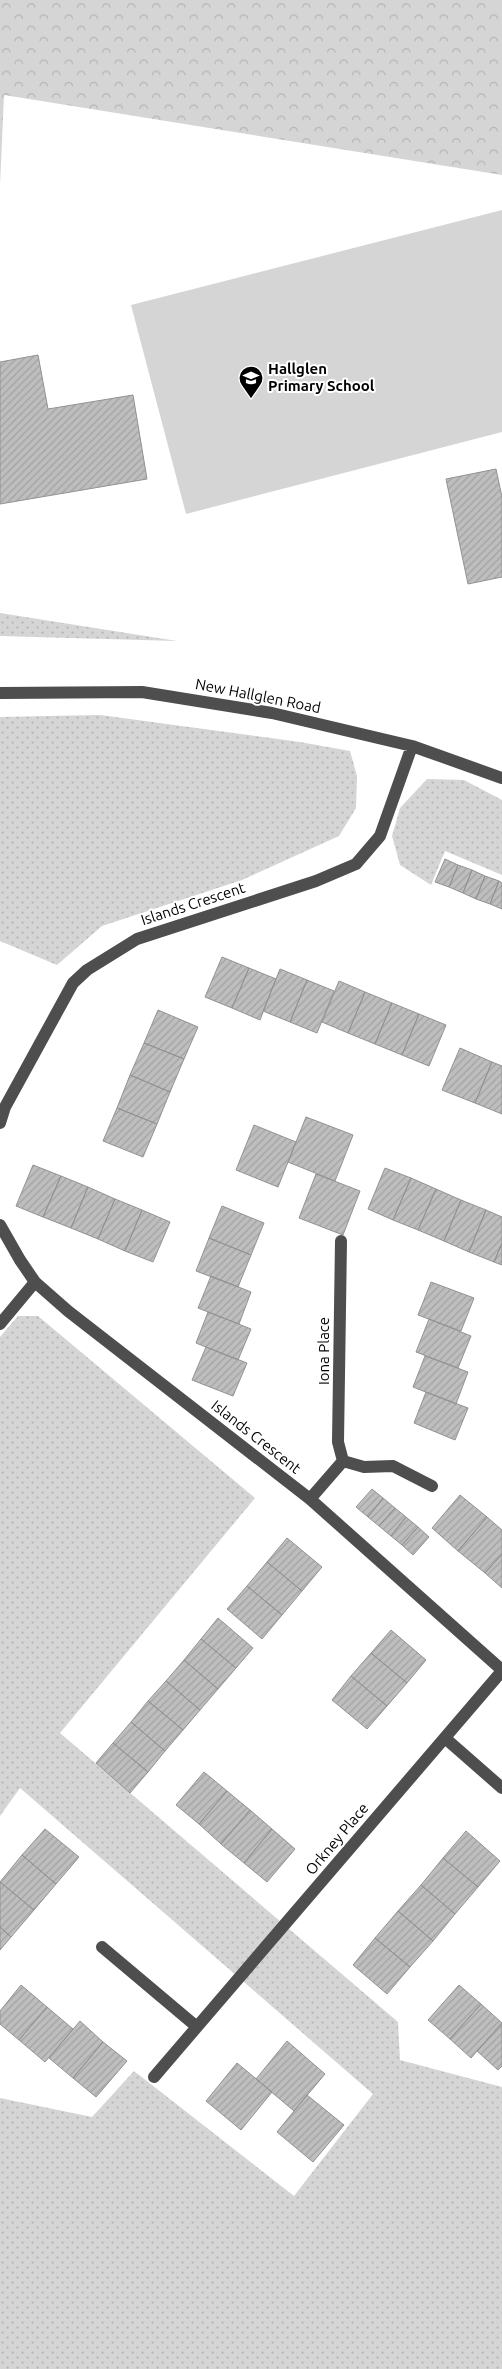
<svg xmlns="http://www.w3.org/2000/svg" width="502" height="2369" viewBox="0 0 502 2369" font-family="Ubuntu,sans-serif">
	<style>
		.grass { fill: url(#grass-dots) }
		.forest { fill: url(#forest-crowns) }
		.pitch { fill: #d5d5d5 }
		.building { fill: url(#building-hatch); stroke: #929292 }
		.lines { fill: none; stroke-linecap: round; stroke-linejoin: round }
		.minor { stroke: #4e4e4e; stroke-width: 12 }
		.labels { text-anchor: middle; stroke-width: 4; stroke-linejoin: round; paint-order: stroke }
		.poi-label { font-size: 15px; font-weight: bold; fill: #000; stroke: #fff; text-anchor: start }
		.street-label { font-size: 15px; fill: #000; stroke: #fff }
	</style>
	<defs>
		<pattern id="grass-dots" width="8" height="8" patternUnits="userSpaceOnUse" patternTransform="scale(1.25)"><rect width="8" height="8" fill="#d5d5d5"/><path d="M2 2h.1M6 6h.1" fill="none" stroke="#b5b5b5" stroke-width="1.8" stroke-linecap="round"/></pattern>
		<pattern id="forest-crowns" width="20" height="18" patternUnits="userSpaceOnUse" patternTransform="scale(1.25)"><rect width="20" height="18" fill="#d5d5d5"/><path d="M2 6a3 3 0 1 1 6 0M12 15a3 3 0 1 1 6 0" fill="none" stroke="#b5b5b5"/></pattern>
		<pattern id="building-hatch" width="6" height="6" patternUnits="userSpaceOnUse" patternTransform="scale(1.25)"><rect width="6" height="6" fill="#bebebe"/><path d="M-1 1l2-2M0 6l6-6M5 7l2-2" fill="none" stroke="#a2a2a2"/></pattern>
	</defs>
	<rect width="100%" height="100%" fill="#fff"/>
	<!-- grass -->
	<path class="grass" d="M0 613 177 641 0 636Z
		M100 715 300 742 350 751 357 776 356 808 339 836 242 880 102 926 57 965 0 941V717Z
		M427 779 464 780 502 800V875L445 851 431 885 400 865 392 836 400 808Z
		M18 1316H38L255 1498 60 1733 398 2022 400 2060 502 2087V2369H0V2098L92 2117 134 2071 294 2196 373 2094 20 1788 0 1816V1337Z"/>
	<!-- forest -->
	<path class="forest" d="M0 0H502V175L4 95 0 185Z"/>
	<!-- pitch -->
	<path class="pitch" d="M502 210V432L186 514 131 305Z"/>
	<!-- building -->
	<path class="building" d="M38 355 48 409 133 395 147 479 0 504V362Z
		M496 469 502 497V577L468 584 446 479Z
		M445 859 458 865 449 887 435 882Z
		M458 865 472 870 463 893 449 887Z
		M472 870 485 876 476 899 463 893Z
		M485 876 499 881 490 904 476 899Z
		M499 881 502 883V909L490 904Z
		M222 957 249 968 232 1008 205 997Z
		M249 968 276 979 260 1020 232 1008Z
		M280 969 307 980 290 1022 263 1011Z
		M307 980 334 991 317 1033 290 1022Z
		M339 981 365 992 348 1033 322 1022Z
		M365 992 392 1003 375 1044 348 1033Z
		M392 1003 419 1014 402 1055 375 1044Z
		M158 1010 198 1027 184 1059 144 1043Z
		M419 1014 446 1025 429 1066 402 1055Z
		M144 1043 184 1059 170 1092 130 1075Z
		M460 1048 492 1062 475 1103 442 1090Z
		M492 1062 502 1066V1114L475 1103Z
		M130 1075 170 1092 157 1124 117 1108Z
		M117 1108 157 1124 143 1157 103 1141Z
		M306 1117 353 1135 335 1181 288 1162Z
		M254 1125 296 1142 278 1187 236 1170Z
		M33 1165 61 1176 43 1217 16 1206Z
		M385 1168 411 1178 393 1220 368 1209Z
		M316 1174 360 1191 343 1235 299 1218Z
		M61 1176 88 1187 71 1228 43 1217Z
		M411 1178 436 1189 418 1230 393 1220Z
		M88 1187 115 1199 98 1239 71 1228Z
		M436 1189 461 1200 444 1241 418 1230Z
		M115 1199 142 1210 125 1251 98 1239Z
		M461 1200 486 1210 469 1252 444 1241Z
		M222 1206 264 1223 251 1255 209 1238Z
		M142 1210 170 1222 153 1262 125 1251Z
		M486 1210 502 1217V1243L494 1262 469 1252Z
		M209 1238 251 1255 238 1287 196 1271Z
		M502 1243V1265L494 1262Z
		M211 1276 251 1292 239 1324 198 1308Z
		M431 1282 474 1298 461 1331 418 1315Z
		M208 1312 251 1329 238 1360 196 1343Z
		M429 1319 471 1336 458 1368 416 1352Z
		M206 1347 247 1363 233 1396 192 1380Z
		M425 1356 468 1372 456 1404 413 1387Z
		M426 1392 468 1408 455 1440 414 1423Z
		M372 1489 383 1498 368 1517 356 1507Z
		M460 1495 487 1517 458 1551 432 1528Z
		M383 1498 395 1508 379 1526 368 1517Z
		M395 1508 406 1517 391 1536 379 1526Z
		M406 1517 418 1527 402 1545 391 1536Z
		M487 1517 502 1530V1554L485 1573 458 1551Z
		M418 1527 429 1537 413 1555 402 1545Z
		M287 1538 322 1567 302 1591 267 1562Z
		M502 1554V1588L485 1573Z
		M267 1562 302 1591 282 1615 247 1586Z
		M247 1586 282 1615 262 1639 227 1609Z
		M218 1618 253 1648 236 1668 201 1639Z
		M391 1630 426 1660 407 1683 371 1653Z
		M201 1639 236 1668 218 1689 184 1660Z
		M371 1653 407 1683 387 1706 351 1676Z
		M184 1660 218 1689 200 1710 166 1681Z
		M351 1676 387 1706 367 1729 332 1700Z
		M166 1681 200 1710 183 1730 148 1701Z
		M148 1701 183 1730 165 1751 131 1722Z
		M131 1722 165 1751 148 1772 113 1743Z
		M113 1743 148 1772 130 1793 96 1763Z
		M204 1772 227 1791 199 1824 176 1805Z
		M227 1791 250 1810 221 1844 199 1824Z
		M250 1810 272 1829 244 1863 221 1844Z
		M45 1829 79 1857 56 1884 22 1855Z
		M272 1829 295 1849 267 1882 244 1863Z
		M466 1831 500 1861 478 1887 443 1858Z
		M22 1855 56 1884 34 1910 0 1882Z
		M443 1858 478 1887 455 1914 421 1885Z
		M0 1882 34 1910 11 1937 0 1927Z
		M421 1885 455 1914 433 1941 398 1911Z
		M398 1911 433 1941 410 1967 375 1938Z
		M0 1927 11 1937 0 1950Z
		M375 1938 410 1967 387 1994 353 1965Z
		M21 1985 47 2007 19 2040 0 2024V2011Z
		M459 1985 481 2004 450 2039 428 2020Z
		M481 2004 502 2023 471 2058 450 2039Z
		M47 2007 73 2029 45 2062 19 2040Z
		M80 2021 103 2042 73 2078 49 2058Z
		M502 2023V2066L498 2070 477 2051Z
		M287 2041 325 2074 294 2111 256 2079Z
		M103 2042 127 2061 96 2097 73 2078Z
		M237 2063 272 2092 241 2130 206 2101Z
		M307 2095 344 2125 313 2162 277 2132Z"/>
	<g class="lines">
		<!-- minor -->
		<path class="minor" d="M0 693 142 692 272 713 412 746 502 778
			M0 1123 5 1107 73 983 87 970 137 939 316 881 356 864 380 836 412 746
			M0 1225 20 1260 35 1282 68 1311 310 1499 502 1670
			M341 1241 338 1442 343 1461 364 1467 393 1466 432 1486
			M0 1324 35 1282
			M310 1499 343 1461
			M445 1738 502 1788
			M102 1947 197 2027
			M154 2077 502 1671"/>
	</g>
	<!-- icons -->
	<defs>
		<symbol id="school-pin" viewBox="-11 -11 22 30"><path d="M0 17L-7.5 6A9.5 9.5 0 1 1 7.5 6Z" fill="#000" stroke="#fff"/><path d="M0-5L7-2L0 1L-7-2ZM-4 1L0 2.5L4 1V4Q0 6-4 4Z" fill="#fff"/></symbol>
	</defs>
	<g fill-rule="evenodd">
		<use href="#school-pin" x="237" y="364" width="28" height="38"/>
	</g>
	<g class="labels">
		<!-- poi labels -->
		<g class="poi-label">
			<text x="268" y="374">Hallglen<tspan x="268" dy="17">Primary School</tspan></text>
		</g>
		<!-- street labels -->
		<g class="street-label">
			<text transform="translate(258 696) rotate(11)" y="5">New Hallglen Road</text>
			<text transform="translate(193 904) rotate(-18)" y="5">Islands Crescent</text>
			<text transform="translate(324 1351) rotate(-90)" y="5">Iona Place</text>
			<text transform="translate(256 1437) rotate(38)" y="5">Islands Crescent</text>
			<text transform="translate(337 1839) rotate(-50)" y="5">Orkney Place</text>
		</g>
	</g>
</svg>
